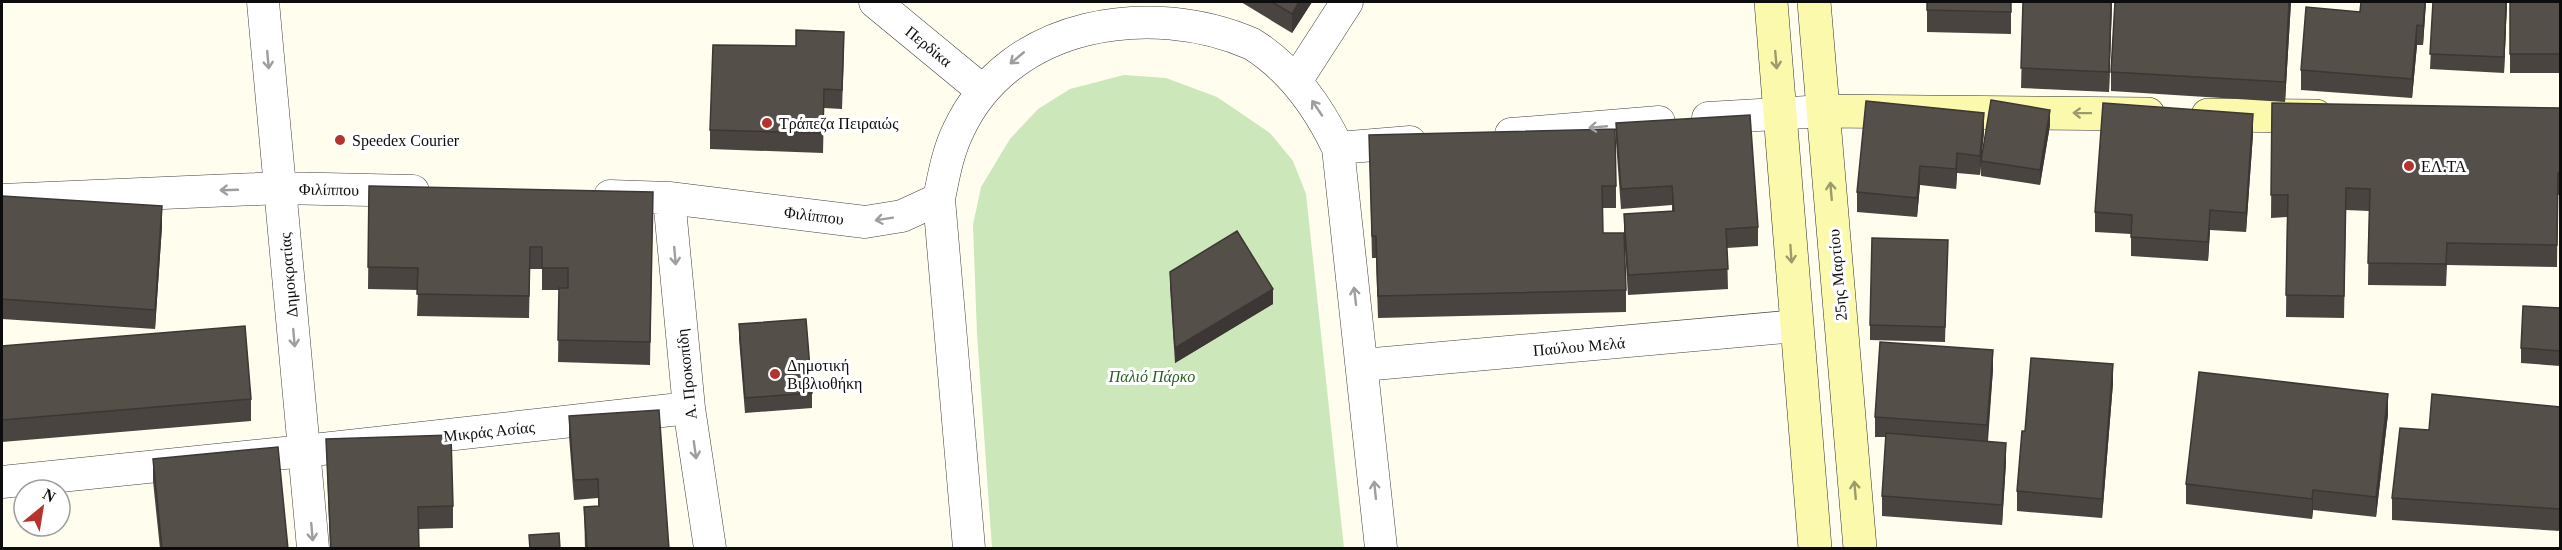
<svg xmlns="http://www.w3.org/2000/svg" width="2562" height="550" viewBox="0 0 2562 550" font-family="Georgia,serif">
	<style>
		.green { fill: #cce7b9 }
		.lines { fill: none; stroke-linecap: round; stroke-linejoin: round }
		.street-casing { stroke: #404040; stroke-width: 33 }
		.secondary-casing { stroke: #2f2f2f; stroke-width: 34 }
		.street { stroke: #fff; stroke-width: 32 }
		.secondary { stroke: #fbfaac; stroke-width: 33 }
		.wall { fill: #494440 }
		.shaded-wall { fill: #3c3734 }
		.building { fill: #554f4a; stroke: #3c3734; stroke-width: 1.5 }
		.oneway { stroke: #9e9e9e }
		.oneway2 { stroke: #9c9b6c }
		.poi-dot { fill: #b6332c; stroke: #fff; stroke-width: 2 }
		.labels { text-anchor: middle; stroke-width: 6; stroke-linejoin: round; paint-order: stroke }
		.street-label { font-size: 16px; fill: #0d0d0d; stroke: #fff }
		.poi-label { font-size: 16px; fill: #0d0d0d; stroke: #fff; text-anchor: start }
		.park-label { font-size: 16px; font-style: italic; fill: #276121; stroke: #fff }
	</style>
	<rect width="100%" height="100%" fill="#fefdee"/>
	<!-- green -->
	<path class="green" d="M1124 75 1166 78 1217 97 1270 133 1293 161 1306 194 1344 548H992L977 334 973 225 981 187 1010 139 1038 109 1070 89Z"/>
	<g class="lines">
		<defs>
			<path id="street" d="M263 2 313 548
				M875 2 983 91
				M1296 81 1347 2
				M1708 118 1824 111
				M1511 134 1659 122
				M1338 148 1410 142
				M610 196 669 198 865 222 902 216 939 199
				M669 198 689 408 710 548
				M2 200 280 188 413 191
				M1363 365 1796 326
				M2 482 304 451 689 408
				M969 548 939 199C944 174 948 151 959 129 1010 21 1151 0 1252 44 1292 69 1318 106 1338 148L1381 548"/>
			<path id="secondary" d="M1771 2 1815 548
				M1814 2 1860 548
				M1824 111 2148 114
				M2208 115 2316 116"/>
		</defs>
		<!-- street casing -->
		<use href="#street" class="street-casing"/>
		<!-- secondary casing -->
		<use href="#secondary" class="secondary-casing"/>
		<!-- street -->
		<use href="#street" class="street"/>
		<!-- secondary -->
		<use href="#secondary" class="secondary"/>
	</g>
	<!-- wall -->
	<path class="wall" d="M1241 2H1312L1292 33Z
		M1927 2H2011V34L1927 32Z
		M2023 2H2112L2109 92 2021 88Z
		M2115 2H2291L2285 102 2111 91V72Z
		M2361 2H2426L2423 45H2417L2412 98 2301 90V70L2360 12Z
		M2433 2H2507L2504 73 2430 69Z
		M2510 2H2560V73H2510Z
		M844 51 842 109 824 108 823 153 710 149V130Z
		M2272 103 2560 108V195H2558L2557 267 2447 265 2446 286 2368 285 2369 211 2346 210 2344 318 2286 317 2287 217 2271 218Z
		M1616 123 1758 227V246L1727 248 1728 289 1628 295 1624 234V214L1672 211V205L1621 209 1616 142Z
		M2050 125 2040 185 1981 176V162L1980 175 1957 173 1956 189 1920 185 1917 217 1857 212V192L1984 132 1981 159Z
		M2253 134 2246 232 2210 230 2208 261 2131 256V234L2095 232V212Z
		M1369 135 1616 186V208H1602L1603 233 1626 290V312L1378 318 1376 258H1372Z
		M369 186 653 192 650 365 558 362 559 290H542V269H530L529 318 417 316 418 290 368 289Z
		M2 196 162 226 155 329 2 319Z
		M1948 240 1945 342 1870 340V325Z
		M1170 272 1273 304 1175 363 1170 287Z
		M2560 308V366L2521 363V348Z
		M739 324 812 393V408L745 413 739 339Z
		M2 346 251 399V421L2 442Z
		M1993 369 1988 441 2006 462 2002 525 1882 516V496L1886 437H1875V417Z
		M2113 383 2102 518 2017 511V491L2025 431Z
		M2560 407V531L2392 520V498L2429 430Z
		M2388 414 2376 517 2313 510 2312 519 2186 504V484Z
		M569 416 669 549H585L584 507 598 506V498L574 500 569 436Z
		M326 439 453 506V528L419 529V549H330Z
		M153 459 288 549H160L153 481Z"/>
	<!-- shaded-wall -->
	<path class="shaded-wall" d="M1299 2H1312L1292 33V14Z
		M2111 2H2112L2109 92V72Z
		M2289 2H2291L2285 102V82Z
		M2425 2H2426L2423 45V26Z
		M2506 2H2507L2504 73V57Z
		M2417 25V45L2412 98V79Z
		M2050 110V125L2040 185V170Z
		M1984 113V132L1980 175V156Z
		M2253 114V134L2246 232V213Z
		M1957 153V173L1956 189V169Z
		M1920 166V185L1917 217V198Z
		M162 206V226L155 329V310Z
		M2210 210V230L2208 261V242Z
		M1273 289V304L1175 363V348Z
		M1993 350V369L1987 444V425Z
		M2113 364V383L2102 518V499Z
		M2388 394V414L2376 517V497Z
		M2006 443V462L2002 525V505Z
		M2313 490V510L2312 519V499Z"/>
	<!-- building -->
	<path class="building" d="M1272 2H1299L1292 14Z
		M1927 2H2011V12L1927 10Z
		M2023 2H2111L2109 72 2021 68Z
		M2115 2H2289L2285 82 2111 72Z
		M2361 2H2425L2423 26 2417 25 2412 79 2301 70 2306 7 2360 12Z
		M2433 2H2506L2504 57 2430 54Z
		M2510 2H2560V54H2510Z
		M796 30 844 32 842 90 824 89 823 133 710 130 713 45 796 46Z
		M1991 100 2050 110 2040 170 1981 161Z
		M1866 101 1984 113 1980 156 1957 153 1956 169 1920 166 1917 198 1857 192Z
		M2103 103 2253 114 2246 213 2210 210 2208 242 2131 237 2132 215 2095 212Z
		M2272 103 2560 108V173H2558L2557 245 2447 243 2446 264 2368 263 2370 189 2346 188 2344 296 2286 295 2288 195H2271Z
		M1750 115 1758 227 1726 229 1728 269 1628 275 1624 214 1674 211 1672 186 1621 189 1616 123Z
		M1615 129 1616 186H1602L1603 233H1624L1626 290 1378 296 1376 236H1372L1369 135Z
		M369 186 653 192 650 342 558 340 559 288H568V268H542V247H530L529 296 417 294 418 268 368 267Z
		M2 196 162 206 155 310 2 299Z
		M1237 231 1273 289 1175 348 1170 272Z
		M1872 238 1948 240 1945 327 1870 325Z
		M2523 306 2560 308V351L2521 348Z
		M806 319 812 393 745 398 739 324Z
		M245 326 251 399 2 420V346Z
		M1880 342 1993 350 1987 425 1875 417Z
		M2031 358 2113 364 2102 499 2017 491 2022 431H2025Z
		M2199 372 2388 394 2376 497 2313 490 2312 499 2186 484Z
		M2432 394 2560 407V509L2392 498 2400 428 2429 430Z
		M659 410 669 549H587L584 507 599 506 598 479 574 480 569 416Z
		M1886 433 2006 443 2002 505 1882 496Z
		M451 435 453 506 418 507 419 549H331L326 439Z
		M278 447 288 549H162L153 459Z
		M559 533 560 549H530L529 535Z"/>
	<!-- one-way arrows -->
	<defs><path id="oneway-shaft" d="M-6 0H5M1.5-3L5.5 0L1.5 3" fill="none" stroke-width="1.6" stroke-linecap="round" stroke-linejoin="round" transform="scale(1.5)"/></defs>
	<g class="oneway">
		<use href="#oneway-shaft" transform="translate(1017 58) rotate(140)"/>
		<use href="#oneway-shaft" transform="translate(268 60) rotate(85)"/>
		<use href="#oneway-shaft" transform="translate(1317 108) rotate(-124)"/>
		<use href="#oneway-shaft" transform="translate(1598 127) rotate(175)"/>
		<use href="#oneway-shaft" transform="translate(229 190) rotate(178)"/>
		<use href="#oneway-shaft" transform="translate(884 219) rotate(171)"/>
		<use href="#oneway-shaft" transform="translate(675 256) rotate(85)"/>
		<use href="#oneway-shaft" transform="translate(1355 296) rotate(-97)"/>
		<use href="#oneway-shaft" transform="translate(294 338) rotate(85)"/>
		<use href="#oneway-shaft" transform="translate(695 450) rotate(82)"/>
		<use href="#oneway-shaft" transform="translate(1375 490) rotate(-96)"/>
		<use href="#oneway-shaft" transform="translate(312 532) rotate(85)"/>
	</g>
	<g class="oneway2">
		<use href="#oneway-shaft" transform="translate(1776 60) rotate(85)"/>
		<use href="#oneway-shaft" transform="translate(2082 113) rotate(-179)"/>
		<use href="#oneway-shaft" transform="translate(1831 191) rotate(-95)"/>
		<use href="#oneway-shaft" transform="translate(1791 254) rotate(86)"/>
		<use href="#oneway-shaft" transform="translate(1855 490) rotate(-95)"/>
	</g>
	<!-- markers -->
	<g class="poi-dot">
		<circle cx="767" cy="123" r="6"/>
		<circle cx="340" cy="140" r="6"/>
		<circle cx="2409" cy="166" r="6"/>
		<circle cx="775" cy="374" r="6"/>
	</g>
	<g class="labels">
		<!-- street labels -->
		<g class="street-label">
			<text transform="translate(929 46) rotate(39)" y="6">Περδίκα</text>
			<text transform="translate(329 189) rotate(1)" y="6">Φιλίππου</text>
			<text transform="translate(814 215) rotate(7)" y="6">Φιλίππου</text>
			<text transform="translate(288 275) rotate(-95)" y="6">Δημοκρατίας</text>
			<text transform="translate(1837 275) rotate(-95)" y="6">25ης Μαρτίου</text>
			<text transform="translate(1579 346) rotate(-5)" y="6">Παύλου Μελά</text>
			<text transform="translate(686 374) rotate(-96)" y="6">Α. Προκοπίδη</text>
			<text transform="translate(489 431) rotate(-6)" y="6">Μικράς Ασίας</text>
		</g>
		<!-- poi labels -->
		<g class="poi-label">
			<text x="779" y="129">Τράπεζα Πειραιώς</text>
			<text x="352" y="146">Speedex Courier</text>
			<text x="2421" y="172">ΕΛ.ΤΑ</text>
			<text x="787" y="371">Δημοτική<tspan x="787" dy="18">Βιβλιοθήκη</tspan></text>
		</g>
		<!-- park labels -->
		<g class="park-label">
			<text x="1152" y="382">Παλιό Πάρκο</text>
		</g>
	</g>
	<!-- border -->
	<rect width="2562" height="550" fill="none" stroke="#0d0d0d" stroke-width="6"/>
	<!-- north arrow -->
	<g transform="translate(42 508) rotate(30)"><circle r="28" fill="#ffffff" stroke="#9e9e9e" stroke-width="1.5"/>
	<path d="M0-4.5L10 22L0 15L-10 22Z" fill="#b6332c"/>
	<text y="-9" font-size="16" font-weight="bold" text-anchor="middle" fill="#0d0d0d">N</text>
	</g>
</svg>
